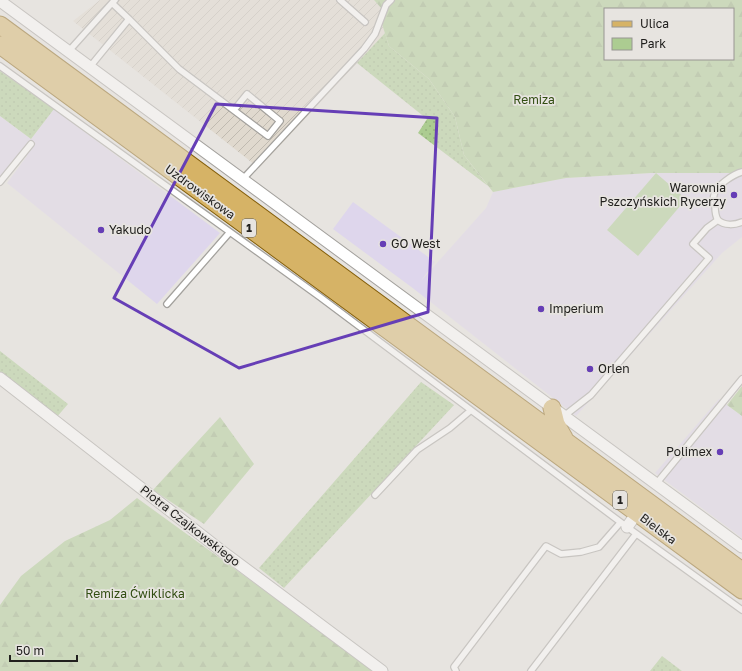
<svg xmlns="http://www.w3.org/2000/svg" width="742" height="671" viewBox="0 0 742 671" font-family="'Golos Text',sans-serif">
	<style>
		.commercial { fill: #ded6ec }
		.industrial { fill: url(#industrial-furrows) }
		.grass { fill: url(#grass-dots) }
		.forest { fill: url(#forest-firs); fill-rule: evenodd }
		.green { fill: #accc91 }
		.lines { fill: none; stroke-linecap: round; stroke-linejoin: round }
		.service-casing { stroke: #a3a19d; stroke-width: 8 }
		.minor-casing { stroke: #a3a19d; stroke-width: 13 }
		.primary-casing { stroke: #855f0a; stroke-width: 19 }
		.service { stroke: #fff; stroke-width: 5.5 }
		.minor { stroke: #fff; stroke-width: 11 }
		.primary { stroke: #d6b366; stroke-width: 17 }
		.marked { fill: none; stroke: #663eb6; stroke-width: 3; stroke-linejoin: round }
		.poi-dot { fill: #663eb6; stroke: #e7e4e0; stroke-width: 1.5 }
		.labels { text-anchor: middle; stroke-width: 3.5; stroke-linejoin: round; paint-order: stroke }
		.shield { fill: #e7e4e0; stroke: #5c5b58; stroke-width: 1 }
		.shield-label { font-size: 11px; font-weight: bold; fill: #21201e }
		.park-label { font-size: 12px; fill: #314d11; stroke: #e7e4e0 }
		.poi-label { font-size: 12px; fill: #21201e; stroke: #e7e4e0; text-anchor: start }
		.street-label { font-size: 12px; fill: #21201e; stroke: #e7e4e0 }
	</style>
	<defs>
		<pattern id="industrial-furrows" width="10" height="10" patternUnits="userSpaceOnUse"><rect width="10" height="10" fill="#e0d9ce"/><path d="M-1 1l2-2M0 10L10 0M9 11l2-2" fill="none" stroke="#c0bab0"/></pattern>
		<pattern id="grass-dots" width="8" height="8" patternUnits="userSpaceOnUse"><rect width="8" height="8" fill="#accc91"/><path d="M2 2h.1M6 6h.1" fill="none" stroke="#94af7d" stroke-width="1.8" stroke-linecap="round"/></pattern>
		<pattern id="forest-firs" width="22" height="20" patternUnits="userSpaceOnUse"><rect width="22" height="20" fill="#accc91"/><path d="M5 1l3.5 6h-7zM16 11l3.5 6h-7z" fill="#94af7d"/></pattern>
	</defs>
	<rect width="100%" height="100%" fill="#e7e4e0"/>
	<!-- commercial -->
	<path class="commercial" d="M54 109 220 233 157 304 7 183 27 156 21 152 0 177V116L31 139Z
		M742 171V237L722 253 576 416 414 289 333 229 353 202 435 262 420 282 486 208 493 192 566 178 651 173H735Z
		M719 399 742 416V538L655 473Z"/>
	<!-- industrial -->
	<path class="industrial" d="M100 0H374L381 8V21L385 33 259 168 73 21Z"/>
	<!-- grass -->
	<path class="grass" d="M385 33 389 46 429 79 455 117 464 155 488 186 418 133 427 119 357 63Z
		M0 71 54 109 31 139 0 116Z
		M0 351 68 404 56 418 0 374Z
		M421 382 454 405 284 588 259 568Z
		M662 656 682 671H650Z"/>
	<!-- forest -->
	<path class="forest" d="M374 0H742V171L735 173H651L566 178 493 192 464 155 455 117 429 79 389 46 381 21V8ZM605 9H733V59H605Z
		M742 386V416L727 405Z
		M220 417 254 464 204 524 153 490Z
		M137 498 376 671H0V605L21 576 65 541 110 520Z"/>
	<!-- green -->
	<path class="green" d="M656 173 686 199 638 256 607 230Z"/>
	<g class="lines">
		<defs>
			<path id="service" d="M115 0 112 3 129 19
				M340 0 365 22
				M68 52 112 3
				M0 66 320 297 627 527 742 610
				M89 68 129 19 179 69 268 136 280 121 247 94 234 110
				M742 172C734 174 715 186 714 195 713 198 714 202 715 205 715 209 715 216 718 220 724 226 735 225 742 222
				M242 180 364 49 375 34 386 5 391 0
				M0 182 31 144
				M167 304 230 232
				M564 416 591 395 709 258 693 244 707 228 718 220
				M656 484 742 379
				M375 495 417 450 450 428 470 411
				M456 671 454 667 546 546 561 554 581 552 599 547 620 523
				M531 671 636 534"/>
			<path id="minor" d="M0 1 742 547
				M0 378 223 552 382 671
				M627 527 637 513"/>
			<path id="primary" d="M0 25 742 571
				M0 45 742 590
				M552 408 556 424 564 438"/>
		</defs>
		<!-- service casing -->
		<use href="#service" class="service-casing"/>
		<!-- minor casing -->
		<use href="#minor" class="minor-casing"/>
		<!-- primary casing -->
		<use href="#primary" class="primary-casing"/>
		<!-- service -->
		<use href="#service" class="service"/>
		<!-- minor -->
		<use href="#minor" class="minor"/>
		<!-- primary -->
		<use href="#primary" class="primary"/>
	</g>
	<!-- marked area -->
	<path d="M0 0H742V671H0ZM216 104 437 118 428 312 239 368 114 298Z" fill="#e7e4e0" fill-opacity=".55" fill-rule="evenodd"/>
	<path class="marked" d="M216 104 437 118 428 312 239 368 114 298Z"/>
	<!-- markers -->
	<g class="poi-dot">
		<circle cx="734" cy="195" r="4"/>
		<circle cx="101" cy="230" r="4"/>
		<circle cx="383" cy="244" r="4"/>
		<circle cx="541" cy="309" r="4"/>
		<circle cx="590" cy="369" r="4"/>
		<circle cx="720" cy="452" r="4"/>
	</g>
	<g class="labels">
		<!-- shield labels -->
		<g class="shield">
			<rect x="242" y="219" width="14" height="18" rx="3"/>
			<rect x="613" y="491" width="14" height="18" rx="3"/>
		</g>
		<g class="shield-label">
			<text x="249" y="232">1</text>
			<text x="620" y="504">1</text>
		</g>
		<!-- park labels -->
		<g class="park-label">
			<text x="534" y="104">Remiza</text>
			<text x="135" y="598">Remiza Ćwiklicka</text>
		</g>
		<!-- poi labels -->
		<g class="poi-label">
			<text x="726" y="192" text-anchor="end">Warownia<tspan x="726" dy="14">Pszczyńskich Rycerzy</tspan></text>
			<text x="109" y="234">Yakudo</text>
			<text x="391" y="248">GO West</text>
			<text x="549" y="313">Imperium</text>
			<text x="598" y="373">Orlen</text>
			<text x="712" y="456" text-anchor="end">Polimex</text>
		</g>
		<!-- street labels -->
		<g class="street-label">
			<text transform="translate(200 192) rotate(36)" y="4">Uzdrowiskowa</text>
			<text transform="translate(190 526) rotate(38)" y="4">Piotra Czajkowskiego</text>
			<text transform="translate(658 529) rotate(37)" y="4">Bielska</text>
		</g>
	</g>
	<!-- legend -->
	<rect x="604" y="8" width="130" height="52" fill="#e7e4e0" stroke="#989692"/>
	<rect x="612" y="21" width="20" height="6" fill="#d6b366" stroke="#989692"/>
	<text x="640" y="28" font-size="12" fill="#21201e">Ulica</text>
	<rect x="612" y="38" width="20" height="12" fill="#accc91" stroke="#989692"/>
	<text x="640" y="48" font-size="12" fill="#21201e">Park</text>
	<!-- scale -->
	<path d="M10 655v6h67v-6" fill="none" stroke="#21201e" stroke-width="2"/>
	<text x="16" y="655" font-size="12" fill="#21201e" stroke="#e7e4e0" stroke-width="3" paint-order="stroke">50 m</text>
</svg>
